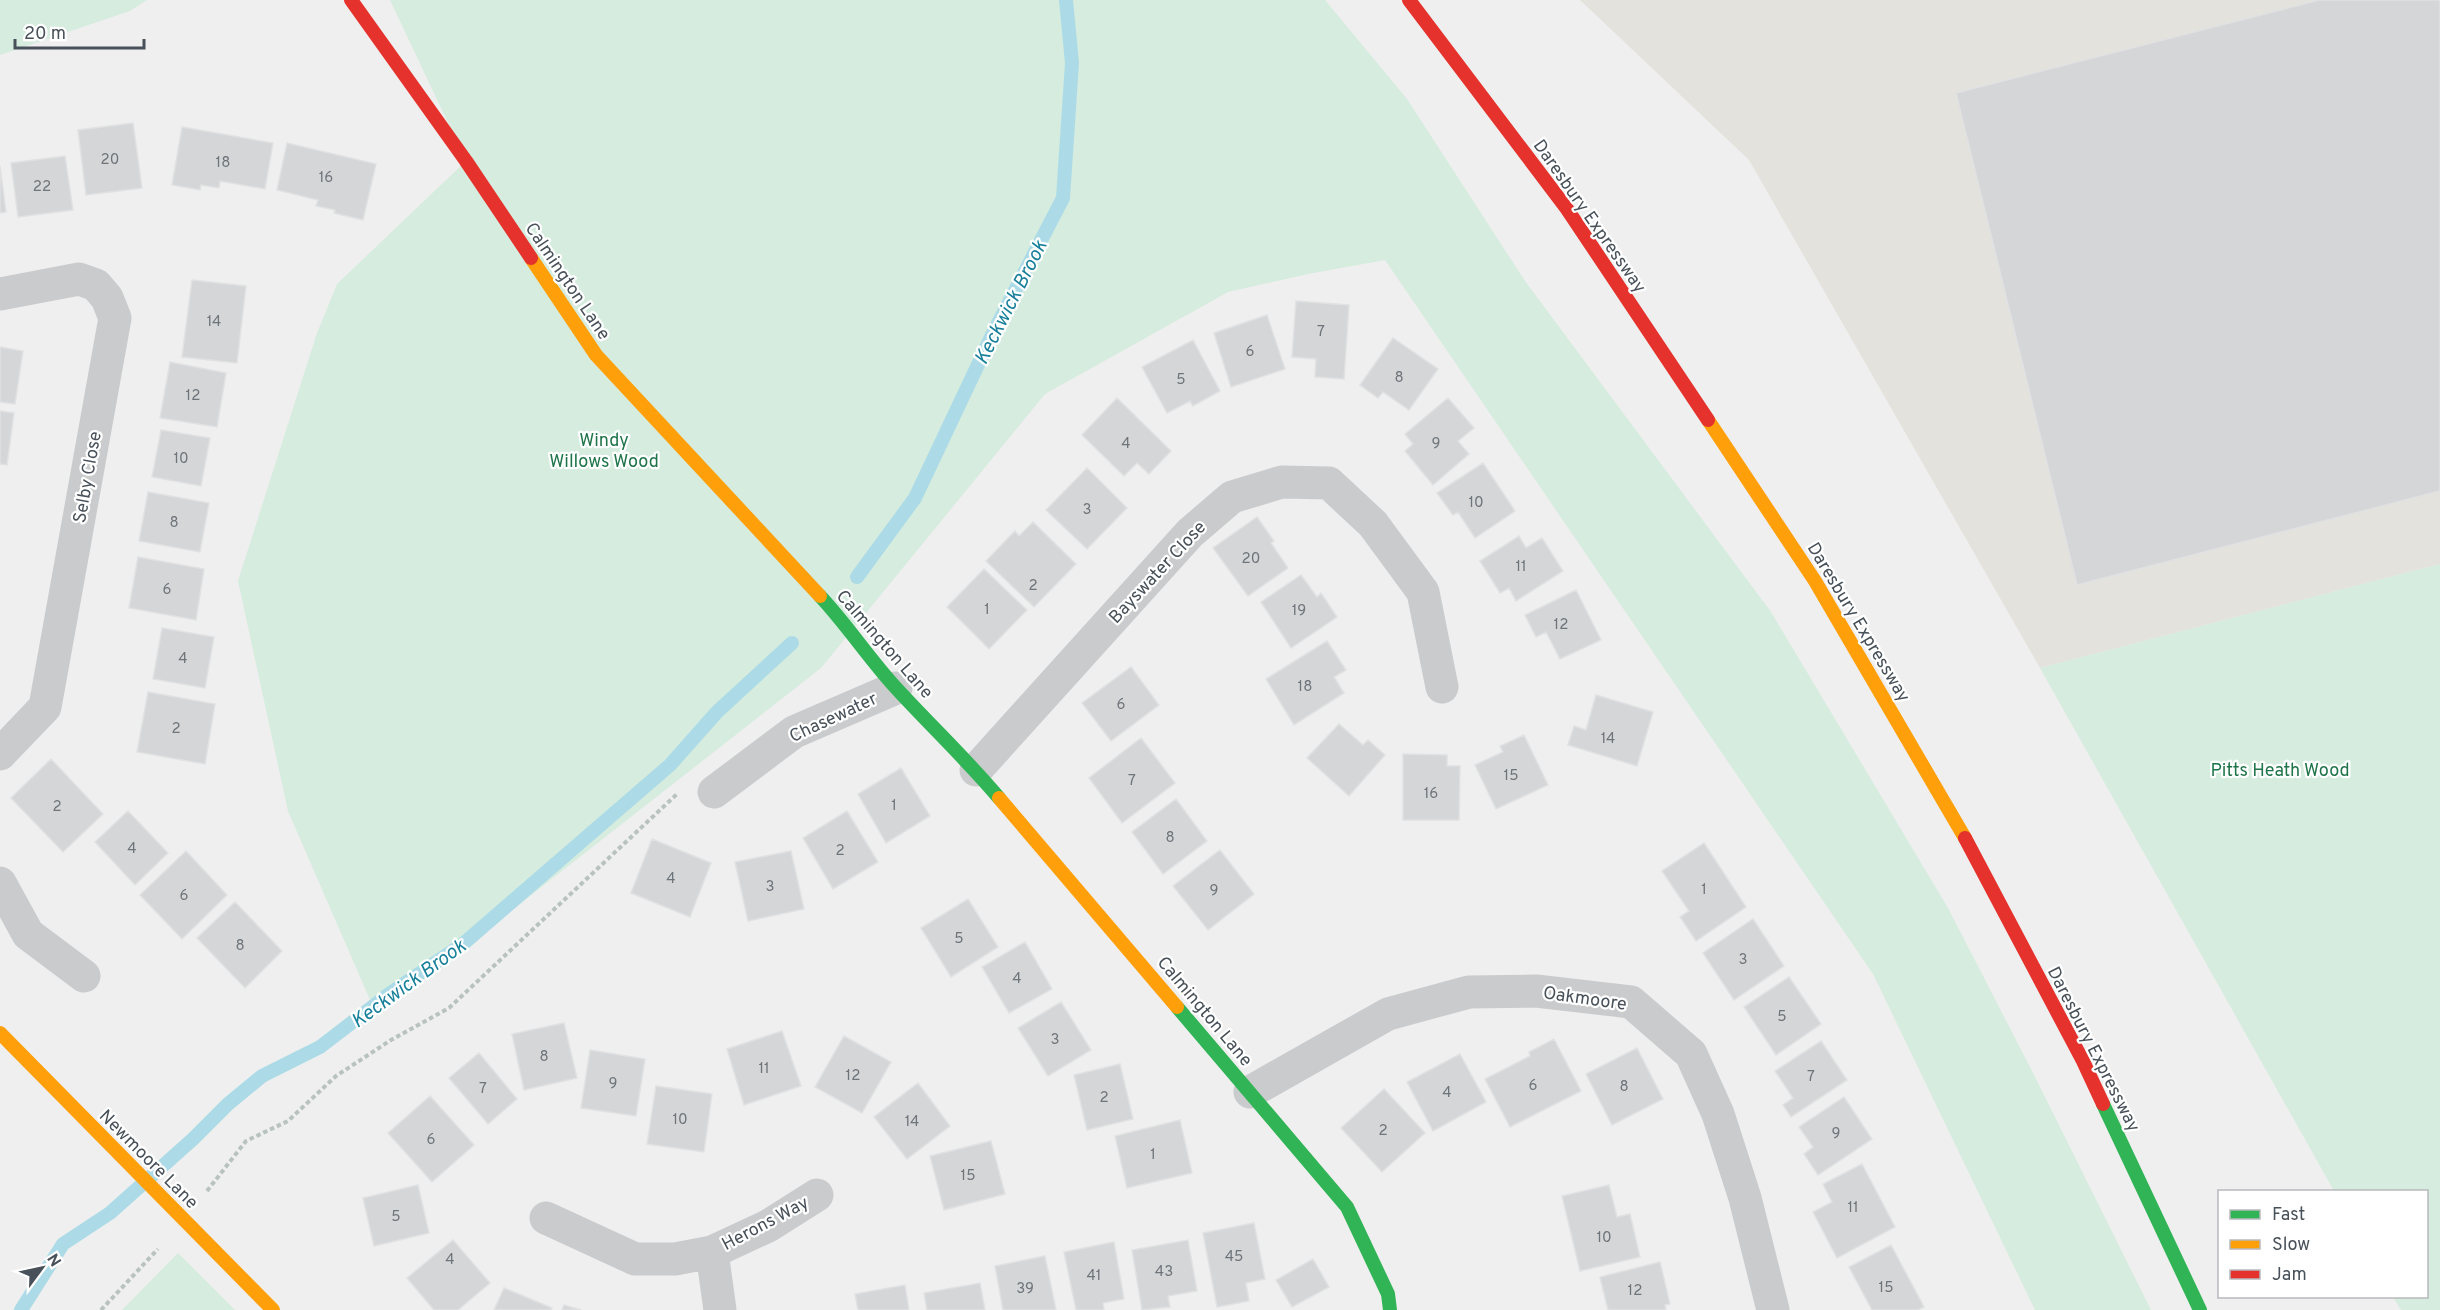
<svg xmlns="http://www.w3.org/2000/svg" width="2440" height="1310" viewBox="0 0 2440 1310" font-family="Overpass,sans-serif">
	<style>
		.commercial { fill: #e4e2dc }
		.green { fill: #d5ecde }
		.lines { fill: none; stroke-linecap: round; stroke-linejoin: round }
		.stream { stroke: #acdbe7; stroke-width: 14 }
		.building { fill: #d5d6d8; stroke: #e0e1e2; stroke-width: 1.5 }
		.path { stroke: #b8c2bf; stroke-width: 4; stroke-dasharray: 4.5 3; stroke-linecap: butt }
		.street { stroke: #c9cbcd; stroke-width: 33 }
		.fast { stroke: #30b455; stroke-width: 14 }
		.slow { stroke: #ff9f0a; stroke-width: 14 }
		.jam { stroke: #e5322d; stroke-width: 14 }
		.labels { text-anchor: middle; stroke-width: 4.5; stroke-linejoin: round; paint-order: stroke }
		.number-label { font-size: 15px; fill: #6d747a }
		.street-label { font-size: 18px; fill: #485159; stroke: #fff }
		.park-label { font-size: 18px; fill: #1f7449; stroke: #fff }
		.water-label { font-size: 20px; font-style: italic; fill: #19809b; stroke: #fff }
	</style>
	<rect width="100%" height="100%" fill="#efefef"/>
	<!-- commercial -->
	<path class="commercial" d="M1580 0H2440V564L2040 668 1749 160Z"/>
	<!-- green -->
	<path class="green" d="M0 0H147L130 11 0 55Z
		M390 0H1325L1407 99 1525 281 1771 612 1948 908 2033 1073 2151 1310H2035L1873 974 1385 260 1308 274 1228 292 1045 394 821 668 377 1016 288 811 238 581 317 333 337 284 466 161Z
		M2440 564V1310H2401L2393 1297 2426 1296V1192L2334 1191 2040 668Z
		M178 1253 235 1310H122Z"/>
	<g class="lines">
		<!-- stream -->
		<path class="stream" d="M857 577 915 498 992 335 1063 198 1072 63 1066 0
			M21 1310 63 1244 110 1213 193 1139 228 1104 262 1076 320 1047 389 994 463 944 670 765 717 712 792 643"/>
	</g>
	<!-- building -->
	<path class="building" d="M2319 0H2440V491L2077 585 1956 93Z
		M133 123 142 188 86 195 78 130Z
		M182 127 273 143 265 189 220 181 219 188 201 185 200 190 172 185Z
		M287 143 376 164 363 220 334 213 335 210 316 206 318 200 277 190Z
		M65 156 73 210 18 217 11 163Z
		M0 166 6 212 0 213Z
		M192 280 246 286 237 363 182 357Z
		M1296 301 1349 305 1344 379 1315 377 1316 359 1292 357Z
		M1267 315 1285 369 1231 387 1214 333Z
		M1393 338 1438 369 1409 410 1383 392 1378 398 1360 385Z
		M1193 340 1220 391 1193 406 1190 401 1167 413 1142 367Z
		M0 347 23 351 15 404 0 402Z
		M170 362 226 373 217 427 160 418Z
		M1117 398 1171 451 1149 474 1137 463 1124 476 1082 435Z
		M1448 398 1474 428 1458 441 1469 454 1433 485 1405 451 1413 444 1405 434Z
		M0 411 14 413 7 465 0 464Z
		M161 430 210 438 201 486 152 477Z
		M1483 463 1515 511 1475 538 1458 512 1453 515 1437 493Z
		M1087 468 1127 508 1087 549 1046 510Z
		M148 492 209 503 200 552 139 541Z
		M1257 517 1274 541 1271 543 1288 568 1248 596 1213 548Z
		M1033 522 1076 564 1034 607 986 561 1015 531 1019 536Z
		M1519 536 1526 548 1542 538 1563 571 1516 601 1509 588 1500 593 1480 561Z
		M138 557 204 569 196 620 129 608Z
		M984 569 1027 610 989 649 947 607Z
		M1301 575 1317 597 1321 593 1337 617 1291 648 1261 602Z
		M1576 590 1601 640 1560 659 1546 632 1536 637 1525 615Z
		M162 628 214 637 205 688 153 679Z
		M1327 641 1346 670 1334 677 1344 693 1294 725 1266 679Z
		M1131 667 1159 705 1111 741 1082 703Z
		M148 692 215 704 205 764 137 752Z
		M1596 695 1653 712 1637 766 1568 745 1574 726 1586 730Z
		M1339 724 1363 745 1368 740 1385 755 1349 796 1307 758Z
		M1524 735 1548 785 1496 809 1475 765 1503 752 1500 746Z
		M1141 738 1175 783 1122 823 1089 778Z
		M1403 754 1447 755V766H1460L1459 820H1403Z
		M51 759 103 814 63 852 11 798Z
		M901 768 930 816 886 843 858 794Z
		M1176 799 1207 841 1163 874 1132 832Z
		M128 811 168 853 135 885 95 842Z
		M847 811 878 862 833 889 803 838Z
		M652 839 711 863 690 917 631 893Z
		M1704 843 1746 907 1696 941 1680 917 1689 911 1662 871Z
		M1220 850 1254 894 1208 930 1173 886Z
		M186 851 227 895 182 939 140 895Z
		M791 851 804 909 748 921 735 862Z
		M968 899 998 947 951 977 921 928Z
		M235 902 282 951 245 988 197 938Z
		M1753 919 1784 966 1734 1000 1703 953Z
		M1025 942 1052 989 1009 1013 982 967Z
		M1789 977 1821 1024 1776 1055 1744 1007Z
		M1061 1002 1091 1050 1048 1076 1018 1028Z
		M564 1023 577 1078 524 1090 512 1034Z
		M782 1031 801 1086 744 1105 727 1049Z
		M844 1036 891 1062 862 1113 815 1087Z
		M1554 1039 1581 1091 1510 1127 1485 1079 1530 1056 1529 1052Z
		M1821 1041 1847 1080 1791 1117 1783 1105 1793 1098 1775 1071Z
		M1637 1048 1663 1099 1612 1125 1586 1074Z
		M590 1050 645 1059 636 1116 581 1108Z
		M479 1053 517 1099 488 1124 449 1078Z
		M1460 1054 1486 1102 1433 1131 1407 1082Z
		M1120 1064 1133 1119 1087 1130 1074 1075Z
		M918 1083 950 1126 907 1159 874 1117Z
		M656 1086 712 1094 704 1152 647 1144Z
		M1384 1089 1425 1133 1382 1172 1341 1128Z
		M430 1096 474 1145 432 1182 388 1133Z
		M1844 1097 1872 1139 1818 1175 1804 1154 1813 1147 1799 1127Z
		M1180 1120 1192 1173 1127 1188 1115 1136Z
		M991 1141 1005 1194 944 1210 930 1156Z
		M1862 1164 1895 1227 1837 1258 1813 1212 1832 1202 1823 1184Z
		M418 1185 429 1233 374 1246 363 1198Z
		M1609 1185 1617 1217 1630 1214 1640 1257 1580 1271 1562 1196Z
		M1254 1223 1265 1279 1246 1283 1249 1301 1217 1307 1203 1233Z
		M453 1240 490 1283 458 1310H434L407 1278Z
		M1188 1240 1197 1291 1168 1296 1170 1307 1142 1310 1132 1250Z
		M1114 1242 1124 1299 1103 1303 1104 1310H1076L1064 1252Z
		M1891 1245 1924 1307 1918 1310H1872L1849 1267Z
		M1045 1256 1056 1310H1003L995 1266Z
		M1313 1259 1329 1287 1292 1307 1276 1280Z
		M1660 1262 1670 1304 1665 1305 1666 1310H1608L1600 1277Z
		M980 1283 985 1310H927L924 1293Z
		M905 1285 909 1310H858L855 1294Z
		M504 1288 552 1308 551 1310H494Z
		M564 1305 581 1310H562Z"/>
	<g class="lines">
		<!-- path -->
		<path class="path" d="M207 1191 246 1141 288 1121 336 1076 391 1040 449 1008 677 794
			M101 1310 158 1249"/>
		<!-- street -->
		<path class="street" d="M0 294 79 279 96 285 107 298 115 318 45 707 0 754
			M976 770 1190 533 1232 497 1282 482 1329 483 1373 524 1423 592 1442 687
			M714 792 794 732 896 688
			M0 883 28 934 84 976
			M1250 1092 1388 1014 1469 992 1536 991 1631 1002 1691 1054 1718 1114 1745 1198 1773 1310
			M546 1218 635 1259H675L712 1252 768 1226 817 1195
			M712 1252 720 1310"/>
		<!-- fast -->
		<path class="fast" d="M820 596C848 626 870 660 897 689 931 726 967 760 999 798
			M1177 1007 1347 1207 1388 1294 1390 1310
			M2103 1104 2200 1310"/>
		<!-- slow -->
		<path class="slow" d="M531 258 596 355 820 596
			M1708 420 1815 581 1965 838
			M999 798 1177 1007
			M0 1033 273 1310"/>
		<!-- jam -->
		<path class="jam" d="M351 0 466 161 531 258
			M1409 0 1567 209 1708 420
			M1965 838 2083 1061 2103 1104"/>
	</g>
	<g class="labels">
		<!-- number labels -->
		<g class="number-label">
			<text x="110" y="164">20</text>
			<text x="223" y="167">18</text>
			<text x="326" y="182">16</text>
			<text x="42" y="191">22</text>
			<text x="214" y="326">14</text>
			<text x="1321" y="336">7</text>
			<text x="1250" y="356">6</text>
			<text x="1399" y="382">8</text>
			<text x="1181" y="384">5</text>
			<text x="193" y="400">12</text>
			<text x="1126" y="448">4</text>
			<text x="1436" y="448">9</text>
			<text x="181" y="463">10</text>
			<text x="1476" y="507">10</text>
			<text x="1087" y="514">3</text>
			<text x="174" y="527">8</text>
			<text x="1251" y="563">20</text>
			<text x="1521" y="571">11</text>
			<text x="1033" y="590">2</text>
			<text x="167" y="594">6</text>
			<text x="987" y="614">1</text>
			<text x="1299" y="615">19</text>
			<text x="1561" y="629">12</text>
			<text x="183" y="663">4</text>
			<text x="1305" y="691">18</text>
			<text x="1121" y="709">6</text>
			<text x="176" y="733">2</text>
			<text x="1608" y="743">14</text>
			<text x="1511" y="780">15</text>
			<text x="1132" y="785">7</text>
			<text x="1431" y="798">16</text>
			<text x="894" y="810">1</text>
			<text x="57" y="811">2</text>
			<text x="1170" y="842">8</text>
			<text x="132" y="853">4</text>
			<text x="840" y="855">2</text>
			<text x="671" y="883">4</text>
			<text x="770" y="891">3</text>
			<text x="1704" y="894">1</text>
			<text x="1214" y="895">9</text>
			<text x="184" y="900">6</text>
			<text x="959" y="943">5</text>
			<text x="240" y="950">8</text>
			<text x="1743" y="964">3</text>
			<text x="1017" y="983">4</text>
			<text x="1782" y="1021">5</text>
			<text x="1055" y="1044">3</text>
			<text x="544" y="1061">8</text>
			<text x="764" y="1073">11</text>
			<text x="853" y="1080">12</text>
			<text x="1811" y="1081">7</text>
			<text x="613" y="1088">9</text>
			<text x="1533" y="1090">6</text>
			<text x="1624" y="1091">8</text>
			<text x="483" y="1093">7</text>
			<text x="1447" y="1097">4</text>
			<text x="1104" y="1102">2</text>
			<text x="680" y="1124">10</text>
			<text x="912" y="1126">14</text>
			<text x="1383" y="1135">2</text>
			<text x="1836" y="1138">9</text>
			<text x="431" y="1144">6</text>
			<text x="1153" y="1159">1</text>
			<text x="968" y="1180">15</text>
			<text x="1853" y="1212">11</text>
			<text x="396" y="1221">5</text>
			<text x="1604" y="1242">10</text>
			<text x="1234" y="1261">45</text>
			<text x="450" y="1264">4</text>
			<text x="1164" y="1276">43</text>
			<text x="1094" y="1280">41</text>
			<text x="1886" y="1292">15</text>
			<text x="1025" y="1293">39</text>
			<text x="1635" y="1295">12</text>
		</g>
		<!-- street labels -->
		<g class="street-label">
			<text transform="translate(1590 216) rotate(55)" y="6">Daresbury Expressway</text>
			<text transform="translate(568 281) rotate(56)" y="6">Calmington Lane</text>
			<text transform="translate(87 477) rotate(-80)" y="6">Selby Close</text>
			<text transform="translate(1157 572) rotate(-47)" y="6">Bayswater Close</text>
			<text transform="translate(1859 622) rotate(59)" y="6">Daresbury Expressway</text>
			<text transform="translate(885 644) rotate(49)" y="6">Calmington Lane</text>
			<text transform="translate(833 717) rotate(-25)" y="6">Chasewater</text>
			<text transform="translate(1585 998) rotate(8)" y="6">Oakmoore</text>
			<text transform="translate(1205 1011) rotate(50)" y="6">Calmington Lane</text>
			<text transform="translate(2094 1049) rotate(63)" y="6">Daresbury Expressway</text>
			<text transform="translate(149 1159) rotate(45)" y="6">Newmoore Lane</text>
			<text transform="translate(765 1223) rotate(-28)" y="6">Herons Way</text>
		</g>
		<!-- park labels -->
		<g class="park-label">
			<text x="604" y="446">Windy<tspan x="604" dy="21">Willows Wood</tspan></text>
			<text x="2280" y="776">Pitts Heath Wood</text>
		</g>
		<!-- water labels -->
		<g class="water-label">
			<text transform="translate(1010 302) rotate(-63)" y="7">Keckwick Brook</text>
			<text transform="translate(408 983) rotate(-36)" y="7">Keckwick Brook</text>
		</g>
	</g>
	<!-- legend -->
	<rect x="2218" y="1190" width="210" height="108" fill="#ffffff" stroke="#b6b9bd" stroke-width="1.5"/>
	<rect x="2230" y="1210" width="30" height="9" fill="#30b455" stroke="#b6b9bd" stroke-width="1.5"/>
	<text x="2272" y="1220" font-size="18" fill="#485159">Fast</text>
	<rect x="2230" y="1240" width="30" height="9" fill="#ff9f0a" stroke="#b6b9bd" stroke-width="1.5"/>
	<text x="2272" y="1250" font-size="18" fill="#485159">Slow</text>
	<rect x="2230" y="1270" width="30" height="9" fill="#e5322d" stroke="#b6b9bd" stroke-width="1.5"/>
	<text x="2272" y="1280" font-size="18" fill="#485159">Jam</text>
	<!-- north arrow -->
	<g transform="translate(42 1268) rotate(57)" stroke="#ffffff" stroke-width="4.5" paint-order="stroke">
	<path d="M0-4.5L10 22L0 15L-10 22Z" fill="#485159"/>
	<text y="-9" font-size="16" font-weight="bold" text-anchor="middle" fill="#485159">N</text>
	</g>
	<!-- scale -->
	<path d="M15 39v9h129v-9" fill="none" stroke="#485159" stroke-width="3"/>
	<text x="24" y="39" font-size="18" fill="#485159" stroke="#ffffff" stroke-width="4.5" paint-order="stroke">20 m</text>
</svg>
